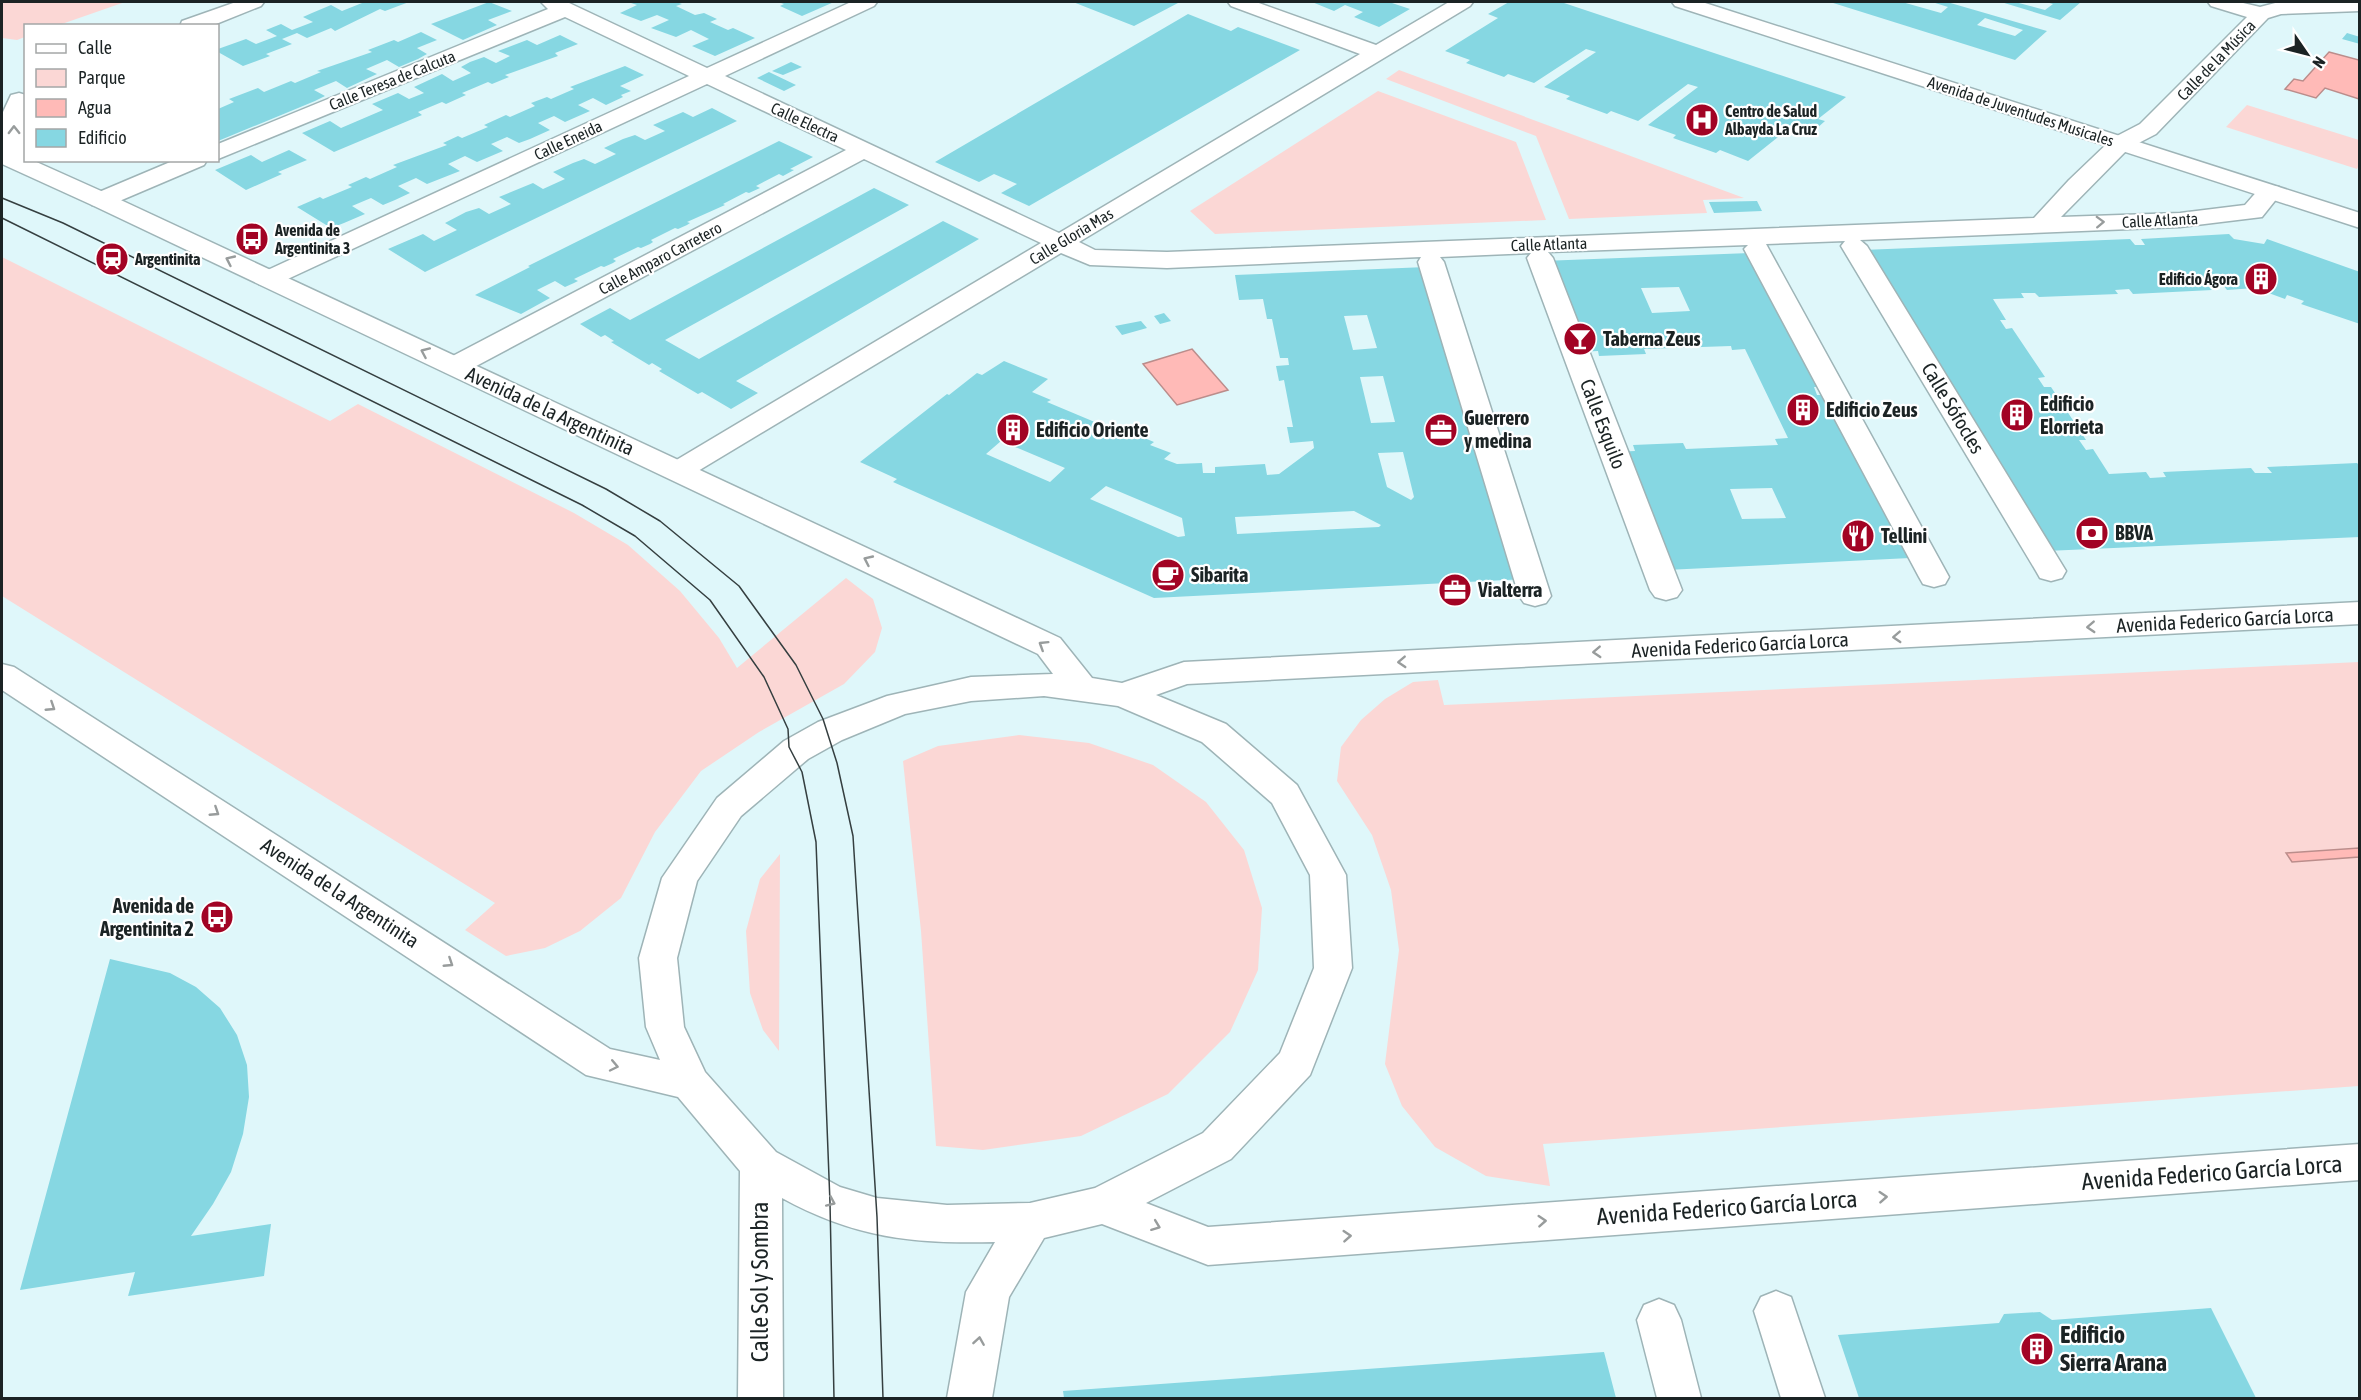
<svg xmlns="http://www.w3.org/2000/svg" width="2361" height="1400" viewBox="0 0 2361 1400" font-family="'Asap Condensed',sans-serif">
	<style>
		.green { fill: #fbd7d5 }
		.water { fill: #ffbab7; stroke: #bb8d8b; stroke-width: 1.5 }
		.building { fill: #86d7e2; fill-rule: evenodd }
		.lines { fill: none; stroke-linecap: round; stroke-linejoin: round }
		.street-casing { stroke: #9eb4b7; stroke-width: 3 }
		.secondary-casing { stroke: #9eb4b7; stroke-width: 3 }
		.street { fill: #fff; fill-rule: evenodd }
		.secondary { fill: #fff; fill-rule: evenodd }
		.tram { stroke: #353f40; stroke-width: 1.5 }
		.oneway { stroke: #989c9c }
		.labels { text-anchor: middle; stroke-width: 4.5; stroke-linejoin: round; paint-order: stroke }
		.far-street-label { font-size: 16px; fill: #1b2324; stroke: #fff }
		.far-poi-label { font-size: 16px; font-weight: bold; fill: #1b2324; stroke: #fff; text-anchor: start }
		.poi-label { font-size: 20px; font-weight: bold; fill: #1b2324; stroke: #fff; text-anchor: start }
		.street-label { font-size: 20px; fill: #1b2324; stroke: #fff }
		.near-street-label { font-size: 24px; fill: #1b2324; stroke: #fff }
		.near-poi-label { font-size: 24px; font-weight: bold; fill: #1b2324; stroke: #fff; text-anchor: start }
	</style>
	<rect width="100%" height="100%" fill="#dff7fa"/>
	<!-- green -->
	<path class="green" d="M2 2H125L59 25 26 26 25 37 17 40 2 38Z
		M1399 70 1744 198 1703 200 1707 213 1569 219 1536 136 1386 79Z
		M1378 91 1516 142 1546 220 1215 234 1190 211Z
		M2247 105 2359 140V165L2357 169 2226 127Z
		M2 257 330 421 358 404 574 513 628 545 680 591 719 638 737 668 846 578 873 599 882 628 875 652 844 684 759 732 701 771 655 832 621 898 580 931 545 948 506 956 465 930 495 903 2 596Z
		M2359 662V1086L1543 1144 1550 1186 1486 1176 1435 1147 1402 1106 1385 1064 1399 950 1391 890 1372 835 1337 781 1341 747 1361 720 1385 699 1413 682 1438 680 1444 705Z
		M1019 735 1089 743 1153 765 1206 802 1244 850 1262 908 1258 970 1230 1032 1168 1094 1081 1136 983 1150 936 1146 921 931 903 761 938 746Z
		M780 854 779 1051 763 1030 750 993 746 931 760 879Z"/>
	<!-- water -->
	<path class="water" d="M2329 52 2359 60V99L2325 88 2316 98 2285 89 2294 79 2303 81Z
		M1192 349 1228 390 1177 405 1143 364Z
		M2359 848V857L2292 862 2286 853Z"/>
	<!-- building -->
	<path class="building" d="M359 2H409L385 11 380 9 335 31 331 28 307 38 297 33 282 39 292 44 266 54 270 56 243 66 218 52V49L246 39 256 44 277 36 266 30 281 24 292 30 313 22 303 17 312 13 331 5 342 11 362 3Z
		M489 2 512 11 488 20 497 25 463 40 431 24Z
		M628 2H676L682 4 676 6 695 15 704 13 717 19 710 22 728 30 733 28 755 38 715 56 692 46 709 39 691 30 676 37 651 28 669 20 657 15 641 21 620 13 637 5Z
		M778 2H834L802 16 780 6 784 4Z
		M1073 2H1175L1178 3 1134 26Z
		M1312 2H1389L1410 9 1379 27 1354 17 1363 12 1345 5 1334 11Z
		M1509 2H1561L1846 97 1818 119 1825 121 1816 129 1797 122 1748 161 1720 150 1716 153 1673 138 1676 135 1648 125 1698 87 1688 84 1638 121 1611 111 1607 114 1566 99 1570 96 1544 87 1596 52 1586 49 1534 83 1508 74 1504 77 1466 63 1470 60 1445 51 1498 18 1488 14Z
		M1830 2H1902L1941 13 1948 7 1932 2H1947L2047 31 2015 60ZM1985 18 2023 30 2015 36 1977 25Z
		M2001 2H2015L2045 10 2053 4 2046 2H2081L2060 20Z
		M1188 14 1231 31 1238 27 1300 50 1029 206 1001 193 1017 184 994 174 979 182 935 162Z
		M421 32 437 40 417 48 427 54 418 59 399 67 387 60 366 69 377 74 347 88 336 81 314 90 325 96 315 101 218 141V109L234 102 229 99 258 88 264 92 291 81 295 83 321 72 317 71 372 52 368 50 394 40 398 42Z
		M2347 33 2360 37V44L2342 39Z
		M560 35 578 44 555 53 558 56 505 75 509 77 492 84 488 82 462 93 466 95 446 104 442 102 418 112 422 115 334 152 302 133 330 121 341 128 383 110 372 104 398 93 409 99 424 93 414 87 442 74 453 81 471 73 461 67 470 62 484 57 496 63 510 56 498 51 527 40 537 45Z
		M791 62 802 67 783 75 772 71Z
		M625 66 644 75 620 86 631 91 621 95 623 97 606 105 593 98 578 105 590 111 565 122 554 116 538 123 550 130 530 139 519 143 507 137 491 144 503 151 477 162 465 156 448 164 460 171 427 184 416 178 398 186 410 193 395 200 383 205 371 198 352 206 365 214 344 223 331 228 297 207 320 197 323 199 352 187 348 185 366 177 370 179 397 167 393 165 447 145 443 143 458 136 462 138 488 127 484 125 506 115 510 117 535 106 531 103 547 97 551 99 574 89 570 87Z
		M769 72 796 85 784 91 757 78Z
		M712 108 737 121 425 272 388 249 423 234 434 241 457 230 445 223 466 212 479 208 489 214 511 204 499 197 533 183 543 189 565 179 553 172 573 163 584 159 595 164 616 154 604 148 623 139 635 135 645 140 665 131 653 125 683 112 693 117Z
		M779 141 813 157 790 169 794 170 783 176 779 174 756 186 760 188 749 193 746 192 723 204 725 205 687 222 690 223 687 225 678 229 675 228 651 240 653 242 650 244 641 248 638 247 613 259 616 261 613 263 604 267 601 266 574 279 578 281 574 283 565 287 555 281 537 290 550 298 521 314 475 295 530 267 528 266Z
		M289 150 307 160 278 172 282 174 246 190 215 170 251 155 262 162Z
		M874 188 909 205 665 340 699 359 943 221 979 239 736 381 758 393 731 409 702 392 698 394 659 371 662 369 652 363 649 365 611 342 614 341 605 335 601 337 580 324 610 308 630 320Z
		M1757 201 1762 211 1714 213 1709 202Z
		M2229 234 2234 239 2264 244 2267 239 2360 272V324L2301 304 2304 301 2287 295 2285 299 2255 288 2227 290 2223 285 2208 286 2212 290 2133 294 2129 289 2115 290 2118 294 2039 297 2035 293H2021L2024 298 1993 299 2006 320H2000L2006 329 2012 328 2045 377 2038 378 2044 387H2051L2086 440H2079L2086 450 2093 449 2109 474 2146 472 2150 478 2166 477 2163 472 2251 468 2255 473H2272L2267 467 2357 463 2360 466V537L2046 551 1863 250 2130 239 2135 245H2145L2141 239Z
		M1750 253 1816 381H1814L1817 387H1814L1817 395H1822L1827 401 1910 558 1666 570 1614 452 1635 451 1633 445 1657 444 1683 443 1686 449 1778 445 1775 439 1788 438 1745 349 1732 350 1731 346 1644 349 1646 354 1599 356 1598 351 1576 352 1542 261ZM1679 287 1690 311 1652 313 1641 288ZM1772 488 1786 518 1742 519 1730 489Z
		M1426 267 1528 579 1154 598 893 482 897 479 860 462 947 394 949 395 977 373 982 375 1004 361 1048 379 1032 392 1051 400 1047 402 1109 428 1113 425 1154 442 1150 445 1171 453 1164 459 1177 464 1202 463 1203 473H1215V467L1265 464 1267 475 1279 474 1314 448 1313 441 1290 443 1287 427H1293L1284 380 1279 381 1276 366 1289 365 1288 358H1280L1272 319H1267L1263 299 1239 300 1235 275ZM1367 315 1377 348 1353 350 1344 316ZM1383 376 1395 422 1371 423 1360 377ZM1001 441 1065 468 1050 482 986 454ZM1403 452 1414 497 1411 500 1387 487 1378 453ZM1106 486 1182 518 1185 536 1178 537 1090 499ZM1354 511 1381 525 1379 527 1237 534 1235 517Z
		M1164 313 1171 321 1160 324 1154 316Z
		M1141 321 1147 328 1122 335 1115 326Z
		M110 959 170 973 196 987 220 1008 237 1035 247 1065 249 1097 243 1134 231 1172 213 1204 191 1236 271 1224 264 1276 128 1296 135 1272 20 1290Z
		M2211 1308 2256 1398H1859L1838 1335 1999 1323 2004 1314 2040 1312 2052 1320Z
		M1604 1352 1616 1398H1064L1063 1391Z"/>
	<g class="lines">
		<defs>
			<path id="street" d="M541 2H567L707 68 851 2H877L874 6 725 76 1059 233 1360 54 1231 6 1228 2H1256L1376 45 1449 2H1473L1470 6 1079 242 1095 250 1167 252 2034 218 2069 180 2113 138 2140 124 2247 17 2211 6 2208 2H2239L2260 7 2279 2H2360V11L2281 14 2268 18 2156 134 2129 148 2061 217 2180 213 2245 205C2256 193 2261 183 2279 187L2282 192 2262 217 2180 227 1860 240 1867 246 2066 571 2062 578 2051 581 2040 578 2036 571 1841 246 1845 241 1766 244 1949 577 1945 584 1934 587 1923 584 1919 577 1744 249 1748 245 1548 252 1553 258 1682 590 1677 597 1666 600 1655 597 1650 590 1527 258 1531 253 1440 257 1444 262 1551 596 1546 603 1535 606 1524 603 1519 596 1418 262 1421 257 1167 268 1090 265 1061 253 688 477 678 480 668 477 664 471 668 465 1041 243 864 159 465 372 455 374 445 372 441 366 445 360 846 150 707 84 277 284 268 287 259 284 255 279 259 274 689 76 565 17 218 159V144L548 9Z
				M175 160H207L204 165 110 205 101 207 92 205 89 200 92 195Z
				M1776 1291 1791 1297 1825 1398H1781L1754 1311 1761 1297Z
				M1659 1299 1674 1305 1681 1320 1701 1398H1657L1637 1320 1644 1305Z"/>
			<path id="secondary" d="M236 2H264L261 6 211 26H180L182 21Z
				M1672 2H1702L2360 213V228L1675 6Z
				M19 93 26 95V160H32L110 195 1060 638 1092 678 1122 683 1184 662 2360 602V624L1187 684 1156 695 1226 724 1297 785 1346 875 1352 968 1310 1075 1231 1159 1146 1203 1208 1227 2360 1144V1180L1208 1265 1102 1224 1044 1238 1009 1297 992 1398H947L966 1292 995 1242C912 1244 855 1238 782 1198L783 1398H738L740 1171 678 1097 586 1075 2 690V664L14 667 610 1049 660 1060 646 1027 639 958 662 878 717 798 784 741 818 722 887 696 971 677 1053 674 1038 654 92 205 2 164 3 112 11 95ZM1044 696 1118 706 1202 742 1272 803 1310 875 1314 968 1280 1053 1203 1133 1095 1188 1030 1203 947 1205 877 1198 840 1187 776 1152 705 1072 684 1027 677 958 697 881 741 816 808 759 842 740 905 714 971 701Z"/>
		</defs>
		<!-- street casing -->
		<use href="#street" class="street-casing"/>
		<!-- secondary casing -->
		<use href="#secondary" class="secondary-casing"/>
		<!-- street -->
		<use href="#street" class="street"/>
		<!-- secondary -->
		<use href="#secondary" class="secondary"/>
		<!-- tram -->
		<path class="tram" d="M2 198 63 223 606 489 660 521 739 586 796 665 823 719 837 763 853 836 877 1217 883 1398
			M2 218 582 505 635 536 710 600 764 677 788 729 789 747 802 772 816 842 830 1203 834 1398"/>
	</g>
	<!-- one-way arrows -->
	<defs><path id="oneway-chevron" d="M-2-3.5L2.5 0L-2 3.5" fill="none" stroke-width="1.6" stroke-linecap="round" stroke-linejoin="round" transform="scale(1.5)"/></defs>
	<g class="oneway">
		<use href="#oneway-chevron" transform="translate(14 130) rotate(-91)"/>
		<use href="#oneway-chevron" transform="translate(2100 222) rotate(-2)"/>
		<use href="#oneway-chevron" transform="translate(230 260) rotate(-155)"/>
		<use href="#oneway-chevron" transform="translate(425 352) rotate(-156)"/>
		<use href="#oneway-chevron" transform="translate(868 560) rotate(-155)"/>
		<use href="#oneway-chevron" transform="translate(2091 627) rotate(177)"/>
		<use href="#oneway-chevron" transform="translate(1897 637) rotate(177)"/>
		<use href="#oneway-chevron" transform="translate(1043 645) rotate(-148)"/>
		<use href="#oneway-chevron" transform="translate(1597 652) rotate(177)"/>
		<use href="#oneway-chevron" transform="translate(1402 662) rotate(177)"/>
		<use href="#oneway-chevron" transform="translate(51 707) rotate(33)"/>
		<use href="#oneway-chevron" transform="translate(215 812) rotate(33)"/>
		<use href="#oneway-chevron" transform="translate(449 963) rotate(33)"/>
		<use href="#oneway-chevron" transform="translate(614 1066) rotate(12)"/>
		<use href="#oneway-chevron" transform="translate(1883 1197) rotate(-4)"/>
		<use href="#oneway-chevron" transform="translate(831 1202) rotate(24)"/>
		<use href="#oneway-chevron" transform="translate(1542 1221) rotate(-4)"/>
		<use href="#oneway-chevron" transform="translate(1156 1226) rotate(21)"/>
		<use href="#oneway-chevron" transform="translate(1347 1236) rotate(-4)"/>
		<use href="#oneway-chevron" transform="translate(979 1341) rotate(-81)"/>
	</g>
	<!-- icons -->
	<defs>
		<symbol id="hospital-disc" viewBox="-11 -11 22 22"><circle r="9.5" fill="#a20324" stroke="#fff"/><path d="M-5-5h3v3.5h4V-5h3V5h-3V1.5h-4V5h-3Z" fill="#fff"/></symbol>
		<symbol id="bus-disc" viewBox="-11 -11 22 22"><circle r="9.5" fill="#a20324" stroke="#fff"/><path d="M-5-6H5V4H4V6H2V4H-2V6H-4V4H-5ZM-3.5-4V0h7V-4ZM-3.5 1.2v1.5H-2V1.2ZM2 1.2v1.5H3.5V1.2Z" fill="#fff"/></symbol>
		<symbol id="station-disc" viewBox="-11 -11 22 22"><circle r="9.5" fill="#a20324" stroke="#fff"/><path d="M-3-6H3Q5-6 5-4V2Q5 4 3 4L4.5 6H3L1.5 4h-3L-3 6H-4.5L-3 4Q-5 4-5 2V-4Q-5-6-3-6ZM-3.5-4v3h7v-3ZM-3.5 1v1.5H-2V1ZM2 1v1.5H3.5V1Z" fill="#fff"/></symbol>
		<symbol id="building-disc" viewBox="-11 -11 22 22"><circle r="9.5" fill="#a20324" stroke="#fff"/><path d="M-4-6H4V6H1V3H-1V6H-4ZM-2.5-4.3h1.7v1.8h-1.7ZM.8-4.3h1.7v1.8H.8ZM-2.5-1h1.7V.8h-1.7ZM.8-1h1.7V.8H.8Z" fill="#fff"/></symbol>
		<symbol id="bar-disc" viewBox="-11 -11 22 22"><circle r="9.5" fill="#a20324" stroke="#fff"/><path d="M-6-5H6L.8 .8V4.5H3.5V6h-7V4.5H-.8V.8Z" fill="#fff"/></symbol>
		<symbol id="office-disc" viewBox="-11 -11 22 22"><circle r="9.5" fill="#a20324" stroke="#fff"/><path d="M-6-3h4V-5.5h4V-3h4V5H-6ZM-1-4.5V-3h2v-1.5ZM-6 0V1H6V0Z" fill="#fff"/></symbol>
		<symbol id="bank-disc" viewBox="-11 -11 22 22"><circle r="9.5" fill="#a20324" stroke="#fff"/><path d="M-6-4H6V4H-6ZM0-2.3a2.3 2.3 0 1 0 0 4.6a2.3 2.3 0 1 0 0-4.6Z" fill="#fff"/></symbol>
		<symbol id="restaurant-disc" viewBox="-11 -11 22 22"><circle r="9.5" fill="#a20324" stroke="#fff"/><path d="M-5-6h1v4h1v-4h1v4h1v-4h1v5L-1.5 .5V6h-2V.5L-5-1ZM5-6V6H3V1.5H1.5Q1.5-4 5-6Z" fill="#fff"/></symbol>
		<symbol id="cafe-disc" viewBox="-11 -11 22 22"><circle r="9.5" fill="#a20324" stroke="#fff"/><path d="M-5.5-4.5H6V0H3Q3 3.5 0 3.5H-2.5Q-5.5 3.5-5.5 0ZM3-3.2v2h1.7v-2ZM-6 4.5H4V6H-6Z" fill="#fff"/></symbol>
	</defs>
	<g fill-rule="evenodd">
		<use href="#hospital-disc" x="1683" y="101" width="38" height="38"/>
		<use href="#bus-disc" x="233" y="220" width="38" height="38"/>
		<use href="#station-disc" x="93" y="240" width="38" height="38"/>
		<use href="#building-disc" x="2242" y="260" width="38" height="38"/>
		<use href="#bar-disc" x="1561" y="320" width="38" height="38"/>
		<use href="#building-disc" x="1784" y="391" width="38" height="38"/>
		<use href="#building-disc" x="1998" y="396" width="38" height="38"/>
		<use href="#building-disc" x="994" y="411" width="38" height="38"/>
		<use href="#office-disc" x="1422" y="411" width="38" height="38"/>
		<use href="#bank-disc" x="2073" y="514" width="38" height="38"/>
		<use href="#restaurant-disc" x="1839" y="517" width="38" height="38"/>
		<use href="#cafe-disc" x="1149" y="556" width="38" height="38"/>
		<use href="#office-disc" x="1436" y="571" width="38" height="38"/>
		<use href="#bus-disc" x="198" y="898" width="38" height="38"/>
		<use href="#building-disc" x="2018" y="1330" width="38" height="38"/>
	</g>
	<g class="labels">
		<!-- far-street labels -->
		<g class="far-street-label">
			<text transform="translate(2216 60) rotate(-46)" y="6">Calle de la Música</text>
			<text transform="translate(392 80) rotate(-22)" y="6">Calle Teresa de Calcuta</text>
			<text transform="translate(2021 111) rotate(18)" y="6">Avenida de Juventudes Musicales</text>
			<text transform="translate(805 122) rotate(25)" y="6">Calle Electra</text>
			<text transform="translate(568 140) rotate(-25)" y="6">Calle Eneida</text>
			<text transform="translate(2160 220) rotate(-3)" y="6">Calle Atlanta</text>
			<text transform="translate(1071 236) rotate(-31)" y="6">Calle Gloria Mas</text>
			<text transform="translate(1549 244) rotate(-2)" y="6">Calle Atlanta</text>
			<text transform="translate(660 258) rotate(-28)" y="6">Calle Amparo Carretero</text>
		</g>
		<!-- far-poi labels -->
		<g class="far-poi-label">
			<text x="1725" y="117">Centro de Salud<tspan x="1725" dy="18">Albayda La Cruz</tspan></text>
			<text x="275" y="236">Avenida de<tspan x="275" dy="18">Argentinita 3</tspan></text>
			<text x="135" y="265">Argentinita</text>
			<text x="2238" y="285" text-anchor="end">Edificio Ágora</text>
		</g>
		<!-- poi labels -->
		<g class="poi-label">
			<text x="1603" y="346">Taberna Zeus</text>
			<text x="2040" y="411">Edificio<tspan x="2040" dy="23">Elorrieta</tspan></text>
			<text x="1826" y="417">Edificio Zeus</text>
			<text x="1464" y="425">Guerrero<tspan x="1464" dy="23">y medina</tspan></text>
			<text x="1036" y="437">Edificio Oriente</text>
			<text x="2115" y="540">BBVA</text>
			<text x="1881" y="543">Tellini</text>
			<text x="1191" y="582">Sibarita</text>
			<text x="1478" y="597">Vialterra</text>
			<text x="194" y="913" text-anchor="end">Avenida de<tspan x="194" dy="23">Argentinita 2</tspan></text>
		</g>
		<!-- street labels -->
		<g class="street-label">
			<text transform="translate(1953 408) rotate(59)" y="7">Calle Sófocles</text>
			<text transform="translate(550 411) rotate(25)" y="7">Avenida de la Argentinita</text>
			<text transform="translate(1603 424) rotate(69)" y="7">Calle Esquilo</text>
			<text transform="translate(2225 620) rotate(-3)" y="7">Avenida Federico García Lorca</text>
			<text transform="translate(1740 645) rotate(-3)" y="7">Avenida Federico García Lorca</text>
			<text transform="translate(340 893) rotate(33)" y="7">Avenida de la Argentinita</text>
		</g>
		<!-- near-street labels -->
		<g class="near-street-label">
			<text transform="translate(2212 1173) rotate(-4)" y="8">Avenida Federico García Lorca</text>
			<text transform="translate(1727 1208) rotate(-4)" y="8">Avenida Federico García Lorca</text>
			<text transform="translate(760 1282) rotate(-90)" y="8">Calle Sol y Sombra</text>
		</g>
		<!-- near-poi labels -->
		<g class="near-poi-label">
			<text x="2060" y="1343">Edificio<tspan x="2060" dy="28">Sierra Arana</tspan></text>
		</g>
	</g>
	<!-- border -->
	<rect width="2361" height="1400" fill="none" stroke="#1b2324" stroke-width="6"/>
	<!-- legend -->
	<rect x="24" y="24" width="195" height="138" fill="#ffffff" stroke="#a4a7a7" stroke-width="1.5"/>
	<rect x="36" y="44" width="30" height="9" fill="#ffffff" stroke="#a4a7a7" stroke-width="1.5"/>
	<text x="78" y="54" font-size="18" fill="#1b2324">Calle</text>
	<rect x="36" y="69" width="30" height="18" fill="#fbd7d5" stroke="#a4a7a7" stroke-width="1.5"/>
	<text x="78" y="84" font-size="18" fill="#1b2324">Parque</text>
	<rect x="36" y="99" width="30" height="18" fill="#ffbab7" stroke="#a4a7a7" stroke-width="1.5"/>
	<text x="78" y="114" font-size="18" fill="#1b2324">Agua</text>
	<rect x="36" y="129" width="30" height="18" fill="#86d7e2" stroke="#a4a7a7" stroke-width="1.5"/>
	<text x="78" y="144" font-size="18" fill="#1b2324">Edificio</text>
	<!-- north arrow -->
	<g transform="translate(2307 54) rotate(125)" stroke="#ffffff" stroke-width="4.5" paint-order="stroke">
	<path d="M0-4.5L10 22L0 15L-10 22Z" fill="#1b2324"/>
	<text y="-9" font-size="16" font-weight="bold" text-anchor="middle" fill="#1b2324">N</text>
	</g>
</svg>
